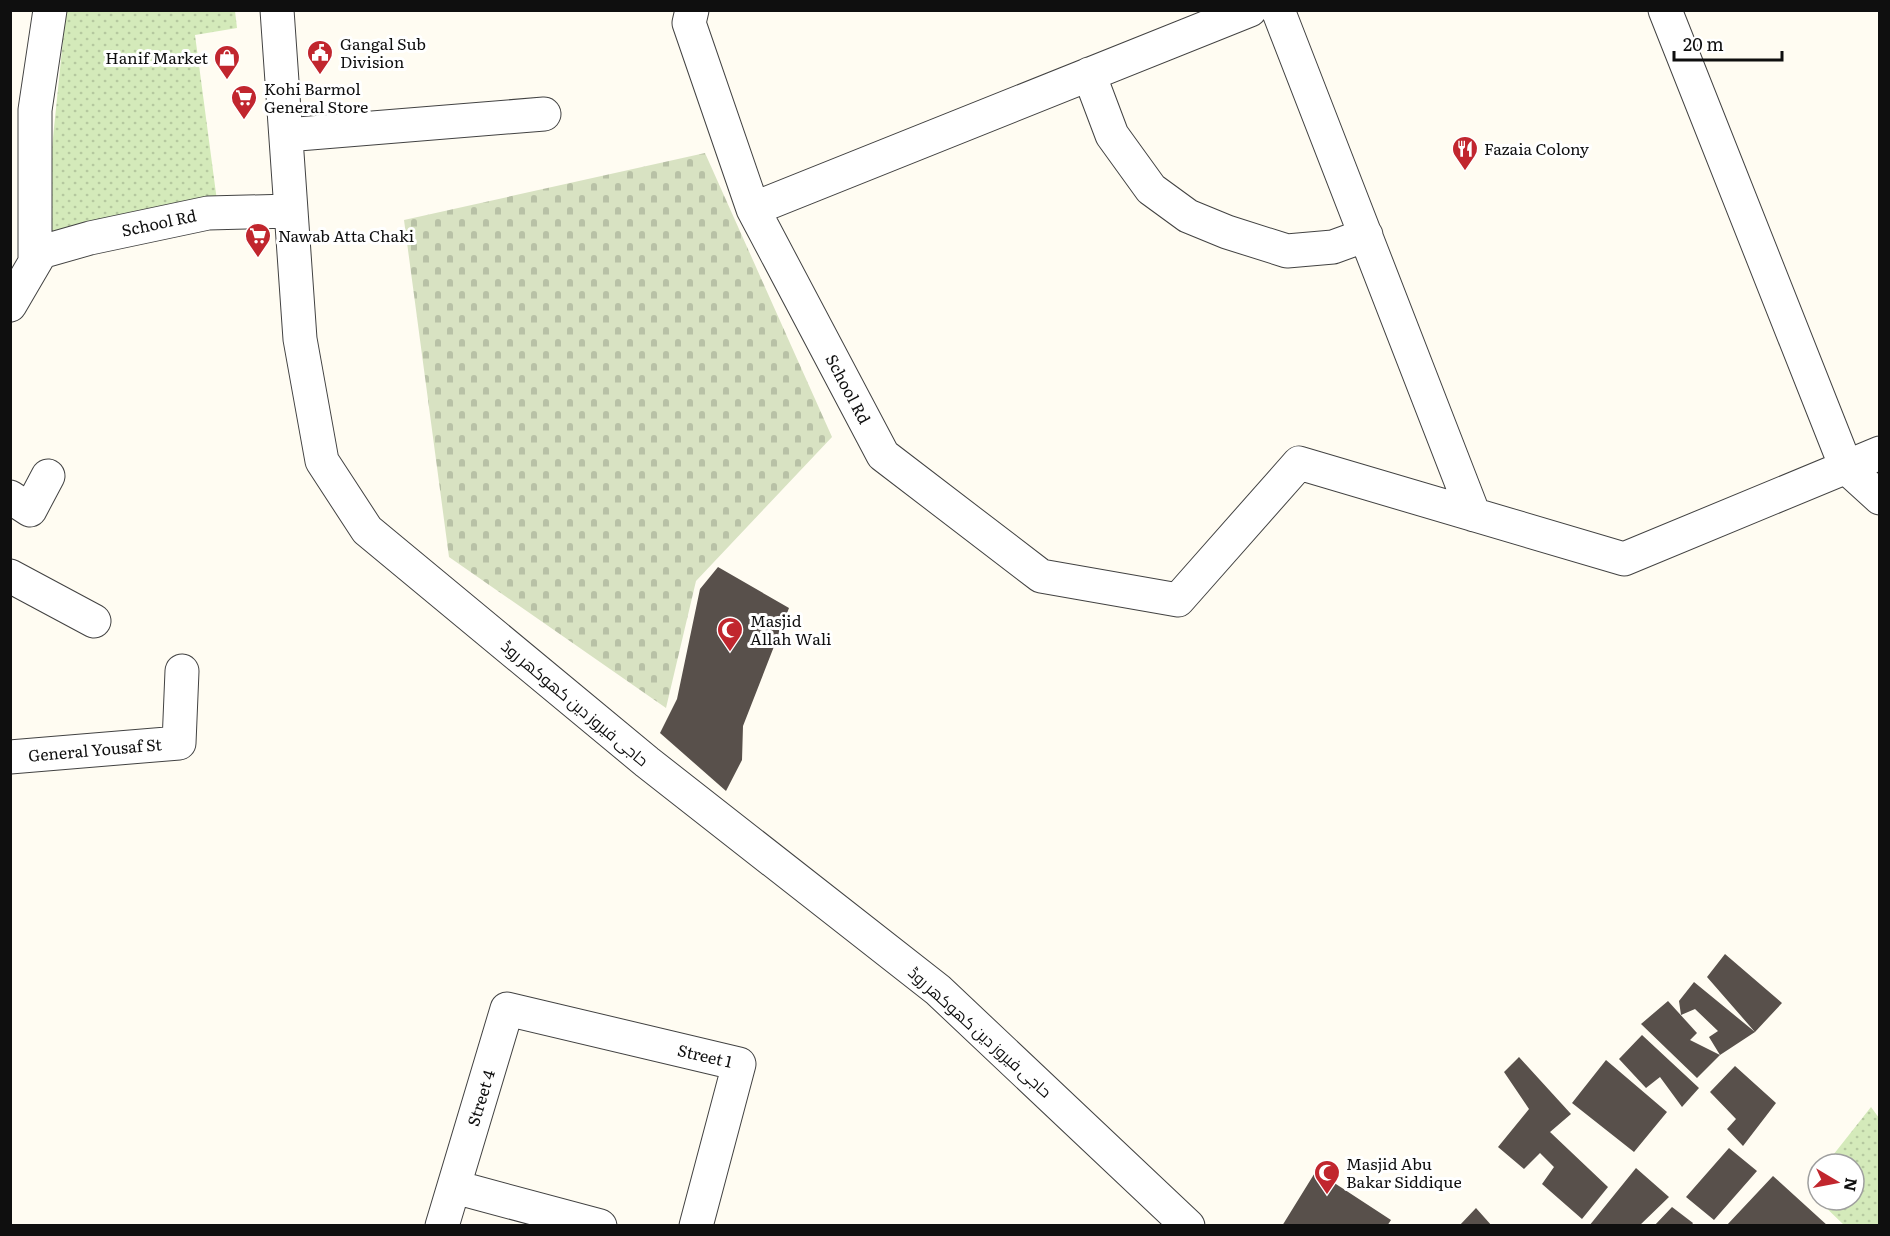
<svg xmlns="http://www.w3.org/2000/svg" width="1890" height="1236" viewBox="0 0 1890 1236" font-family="Literata,Cairo,serif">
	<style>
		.grass { fill: url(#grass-dots) }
		.cemetery { fill: url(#cemetery-stones) }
		.building { fill: #58504b }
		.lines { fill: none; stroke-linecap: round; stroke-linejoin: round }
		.minor-casing { stroke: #424242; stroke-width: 35 }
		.minor { stroke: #fff; stroke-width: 33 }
		.labels { text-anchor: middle; stroke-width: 6; stroke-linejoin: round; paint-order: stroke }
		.poi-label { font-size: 16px; fill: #0f0f0f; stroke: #fff; text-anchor: start }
		.street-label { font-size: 16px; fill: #0f0f0f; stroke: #fff }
	</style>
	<defs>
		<pattern id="grass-dots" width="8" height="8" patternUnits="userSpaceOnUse" patternTransform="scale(1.5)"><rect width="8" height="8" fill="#d4eaba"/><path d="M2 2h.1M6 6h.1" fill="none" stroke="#b5c89f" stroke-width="1.8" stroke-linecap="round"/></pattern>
		<pattern id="cemetery-stones" width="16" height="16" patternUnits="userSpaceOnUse" patternTransform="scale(1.5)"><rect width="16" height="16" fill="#d8e2c2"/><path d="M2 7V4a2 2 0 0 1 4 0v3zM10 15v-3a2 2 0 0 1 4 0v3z" fill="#b8c1a6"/></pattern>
	</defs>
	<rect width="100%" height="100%" fill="#fffcf2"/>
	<!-- grass -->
	<path class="grass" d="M66 11H235L237 28 195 35 217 201 43 235Z
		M1871 1107 1879 1118V1225H1844L1818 1200H1854V1164H1826Z"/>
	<!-- cemetery -->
	<path class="cemetery" d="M705 153 832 437 696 581 666 708 449 557 404 220Z"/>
	<!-- building -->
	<path class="building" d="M718 567 789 608 743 726 742 760 726 791 660 733 677 699 700 589Z
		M1725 954 1782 1003 1755 1032 1720 1055 1697 1078 1641 1024 1668 1001 1697 1033 1690 1040 1720 1055 1709 1037 1718 1031 1695 1009 1681 1015 1679 1001 1694 982 1755 1032 1707 977Z
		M1642 1035 1699 1088 1682 1107 1660 1077 1646 1088 1619 1059Z
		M1519 1057 1571 1114 1550 1132 1608 1187 1582 1219 1542 1184 1554 1167 1540 1153 1524 1169 1498 1147 1529 1109 1504 1072Z
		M1606 1060 1667 1112 1634 1152 1572 1103Z
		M1735 1066 1776 1103 1743 1146 1727 1129 1736 1119 1710 1092Z
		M1729 1148 1757 1171 1714 1220 1686 1197Z
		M1636 1168 1669 1197 1639 1226H1589Z
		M1316 1171 1391 1220 1387 1226H1282Z
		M1773 1176 1828 1226H1726Z
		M1672 1207 1693 1223 1691 1226H1654Z
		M1476 1208 1492 1226H1459Z"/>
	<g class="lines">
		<defs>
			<path id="minor" d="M277 10 300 339 322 461 367 530 647 762 938 990 1188 1226
				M692 10 689 23 753 209 883 455 1041 576 1178 600 1299 463 1624 559 1880 453
				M1278 10 1474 515
				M1665 10 1846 467 1880 498
				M1089 74 1112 135 1151 189 1188 216 1227 232 1287 251 1333 247 1366 235
				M286 135 544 114
				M753 209 1250 10
				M35 262V110L50 10
				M10 305 41 252 90 238 208 213 291 211
				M10 497 30 510 48 476
				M10 576 94 621
				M10 757 179 743 182 671
				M455 1187 600 1226
				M442 1226 507 1009 739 1064 696 1226"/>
		</defs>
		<!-- minor casing -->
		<use href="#minor" class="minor-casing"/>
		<!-- minor -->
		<use href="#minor" class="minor"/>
	</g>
	<!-- icons -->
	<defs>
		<symbol id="civic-pin" viewBox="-11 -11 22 30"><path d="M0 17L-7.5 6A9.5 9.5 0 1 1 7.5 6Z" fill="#c1262e" stroke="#fff"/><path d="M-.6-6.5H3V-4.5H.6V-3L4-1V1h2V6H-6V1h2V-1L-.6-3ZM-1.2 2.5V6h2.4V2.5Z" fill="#fff"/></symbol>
		<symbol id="shop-pin" viewBox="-11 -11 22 30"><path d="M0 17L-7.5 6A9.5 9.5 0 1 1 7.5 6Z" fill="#c1262e" stroke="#fff"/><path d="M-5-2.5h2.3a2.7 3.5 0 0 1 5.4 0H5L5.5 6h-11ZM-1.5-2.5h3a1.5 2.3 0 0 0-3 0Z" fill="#fff"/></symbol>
		<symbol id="supermarket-pin" viewBox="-11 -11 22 30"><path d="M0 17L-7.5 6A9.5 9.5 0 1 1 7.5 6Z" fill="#c1262e" stroke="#fff"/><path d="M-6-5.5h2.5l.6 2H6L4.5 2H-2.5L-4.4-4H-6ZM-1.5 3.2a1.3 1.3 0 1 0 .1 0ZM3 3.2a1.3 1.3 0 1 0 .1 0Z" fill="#fff"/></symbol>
		<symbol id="restaurant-pin" viewBox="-11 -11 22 30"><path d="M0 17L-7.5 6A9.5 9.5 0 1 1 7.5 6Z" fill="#c1262e" stroke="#fff"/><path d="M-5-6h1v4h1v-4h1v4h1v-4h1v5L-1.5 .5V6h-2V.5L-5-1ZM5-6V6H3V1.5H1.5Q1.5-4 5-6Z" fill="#fff"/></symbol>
		<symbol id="mosque-pin" viewBox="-11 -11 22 30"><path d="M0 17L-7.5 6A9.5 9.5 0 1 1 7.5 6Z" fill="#c1262e" stroke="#fff"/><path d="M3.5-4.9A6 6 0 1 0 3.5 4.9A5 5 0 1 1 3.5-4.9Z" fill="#fff"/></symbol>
	</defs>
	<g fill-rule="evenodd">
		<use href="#civic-pin" x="305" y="38" width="30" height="40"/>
		<use href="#shop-pin" x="212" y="43" width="30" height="40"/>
		<use href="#supermarket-pin" x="229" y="83" width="30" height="40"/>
		<use href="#restaurant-pin" x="1450" y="134" width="30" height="40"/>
		<use href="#supermarket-pin" x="243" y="221" width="30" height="40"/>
		<use href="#mosque-pin" x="715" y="615" width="30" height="40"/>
		<use href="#mosque-pin" x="1312" y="1158" width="30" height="40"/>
	</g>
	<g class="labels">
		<!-- poi labels -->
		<g class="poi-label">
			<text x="340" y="50">Gangal Sub<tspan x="340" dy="18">Division</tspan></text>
			<text x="208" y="64" text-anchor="end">Hanif Market</text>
			<text x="264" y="95">Kohi Barmol<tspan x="264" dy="18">General Store</tspan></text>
			<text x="1484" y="155">Fazaia Colony</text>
			<text x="278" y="242">Nawab Atta Chaki</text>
			<text x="750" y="627">Masjid<tspan x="750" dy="18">Allah Wali</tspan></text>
			<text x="1346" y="1170">Masjid Abu<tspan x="1346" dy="18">Bakar Siddique</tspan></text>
		</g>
		<!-- street labels -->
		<g class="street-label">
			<text transform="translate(159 223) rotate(-12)" y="6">School Rd</text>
			<text transform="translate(848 389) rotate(62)" y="6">School Rd</text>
			<text transform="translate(575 703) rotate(40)" y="6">حاجی فیروز دین کھوکھر روڈ</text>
			<text transform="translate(95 750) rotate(-5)" y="6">General Yousaf St</text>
			<text transform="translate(980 1032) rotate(42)" y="6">حاجی فیروز دین کھوکھر روڈ</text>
			<text transform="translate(705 1056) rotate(13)" y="6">Street 1</text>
			<text transform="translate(481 1098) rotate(-73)" y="6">Street 4</text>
		</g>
	</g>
	<!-- border -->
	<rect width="1890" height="1236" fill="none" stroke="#0f0f0f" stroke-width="24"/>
	<!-- north arrow -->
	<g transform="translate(1836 1182) rotate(100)"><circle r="28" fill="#ffffff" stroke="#9f9f9f" stroke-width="1.5"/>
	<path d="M0-4.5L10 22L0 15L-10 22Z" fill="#c1262e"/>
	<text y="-9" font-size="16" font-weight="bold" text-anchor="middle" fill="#0f0f0f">N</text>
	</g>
	<!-- scale -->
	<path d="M1674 51v9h108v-9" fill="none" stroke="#0f0f0f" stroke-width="3"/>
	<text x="1683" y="51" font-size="18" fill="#0f0f0f" stroke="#ffffff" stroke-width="4.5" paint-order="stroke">20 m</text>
</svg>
